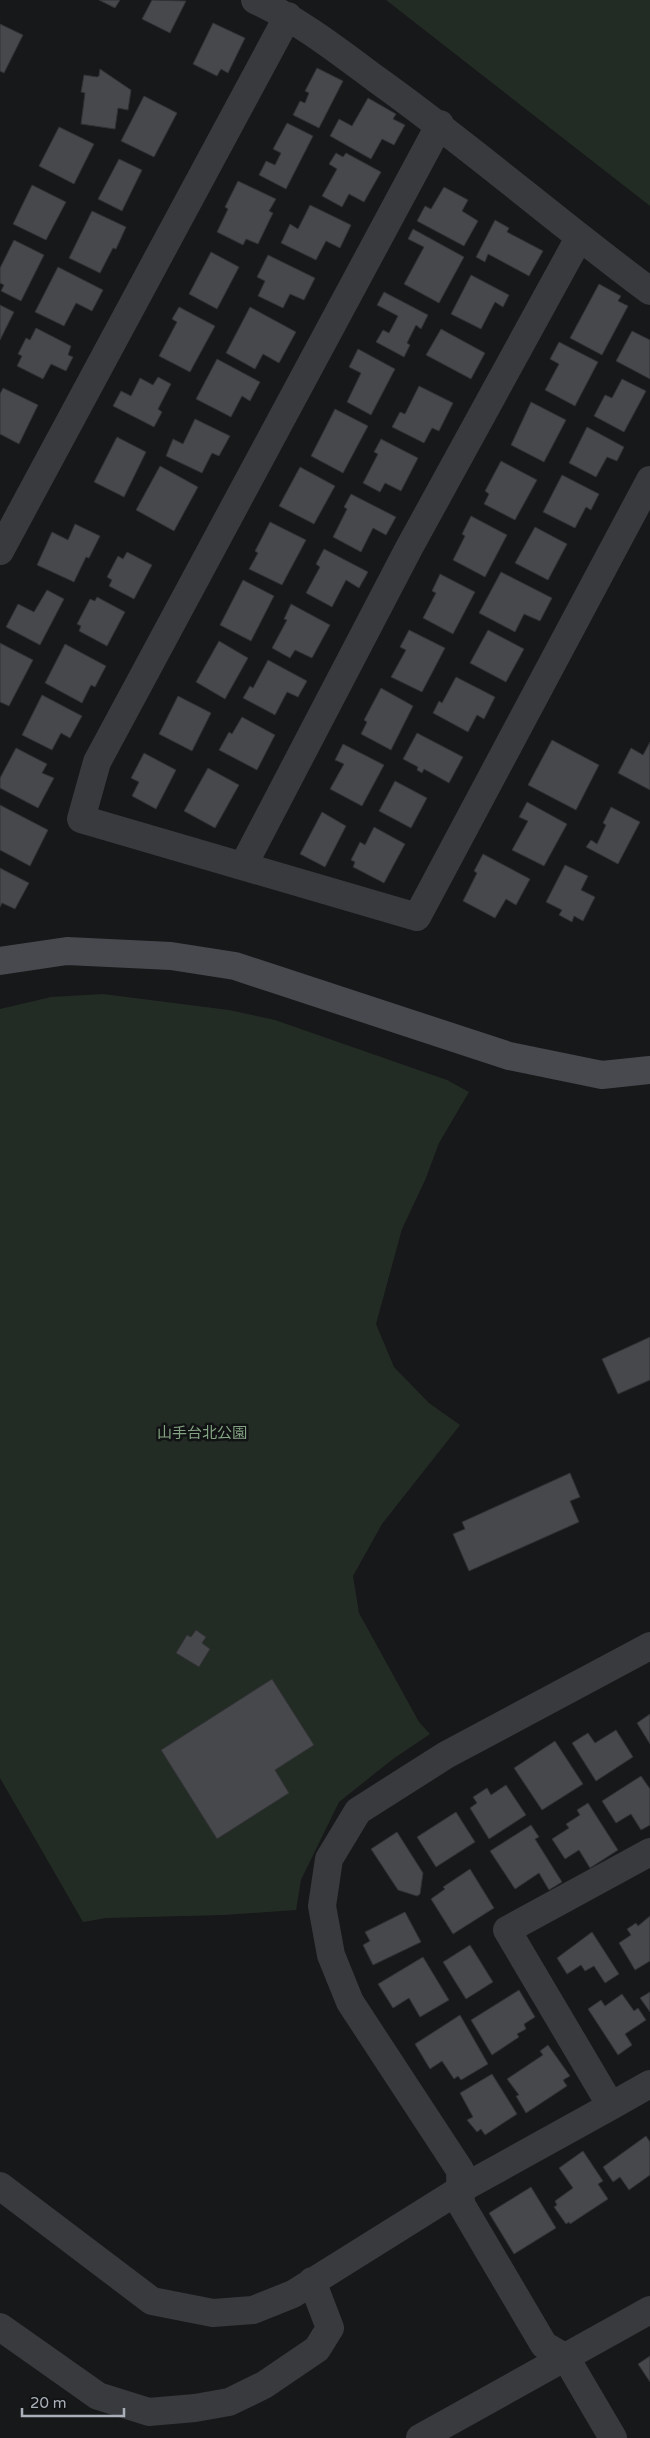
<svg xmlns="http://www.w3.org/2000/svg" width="650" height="2438" viewBox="0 0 650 2438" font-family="'Varela Round','Noto Sans JP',sans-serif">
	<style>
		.green { fill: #232c24 }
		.building { fill: #46484c; stroke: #313235 }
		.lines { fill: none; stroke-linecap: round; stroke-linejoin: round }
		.street { stroke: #383a3e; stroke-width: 28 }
		.secondary { stroke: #47494e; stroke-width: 28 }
		.labels { text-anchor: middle; stroke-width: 5; stroke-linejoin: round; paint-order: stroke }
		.park-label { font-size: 15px; fill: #83a382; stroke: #121314 }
	</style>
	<rect width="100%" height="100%" fill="#171819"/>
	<!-- green -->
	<path class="green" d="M386 0H650V206Z
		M103 994 229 1010 275 1020 447 1080 469 1092 439 1143 426 1178 402 1229 376 1324 394 1367 429 1403 460 1425 382 1524 353 1576 359 1613 419 1722 430 1734 393 1759 339 1802 301 1880 296 1910 224 1915 106 1918 83 1922 0 1778V1009L51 997Z"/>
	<!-- building -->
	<path class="building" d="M99 0H120L115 8Z
		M152 0 186 1 170 33 142 19Z
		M213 23 245 38 228 73 221 69 217 76 193 64Z
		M0 24 23 35 4 73 0 71Z
		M317 68 343 81 319 128 293 115 300 101 305 103 309 93 305 91Z
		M100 69 131 90 128 110 118 108 115 129 81 124 85 93 81 92 84 75 97 77 99 76Z
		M144 96 177 113 154 157 121 141Z
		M368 98 396 114 393 119 405 125 394 145 382 139 371 159 330 136 339 119 352 126Z
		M287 123 313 136 286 189 259 175 266 161 275 165 281 153 273 149Z
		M59 127 94 144 74 184 39 166Z
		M336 153 343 157 346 153 381 172 364 202 349 194 342 207 322 196 337 169 329 164Z
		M119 159 142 170 122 211 98 199Z
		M238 181 276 199 269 211 273 213 258 244 246 239 243 245 217 232 228 209 225 207Z
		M32 185 66 202 46 240 13 224Z
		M444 187 468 200 462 211 478 221 464 246 417 221 425 206 431 209Z
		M310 205 351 225 340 248 326 241 316 260 281 243 290 224 298 229Z
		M92 211 126 227 116 249 113 248 100 273 69 258Z
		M495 220 509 228 507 232 543 251 529 276 488 254 485 262 476 257Z
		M413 229 464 257 439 303 404 284 424 247 408 239Z
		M14 240 44 255 21 301 1 291 4 285 0 283V268Z
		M211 252 239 267 217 309 189 294Z
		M268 255 315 278 304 300 290 294 283 308 258 296 265 281 257 277Z
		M58 267 103 290 92 311 76 303 64 326 35 312Z
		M471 275 509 295 503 307 495 302 481 329 451 314Z
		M599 284 621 296 618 301 628 306 602 355 570 338Z
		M384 292 428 315 421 329 416 325 407 343 410 345 404 357 376 342 383 330 389 333 398 316 377 305Z
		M0 305 14 312 0 340Z
		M179 307 215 326 190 372 159 356 177 322 172 319Z
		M250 307 296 332 279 363 263 354 255 369 226 353Z
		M36 328 71 346 68 355 73 357 66 371 51 364 43 379 17 366 22 356 18 354 26 338 30 340Z
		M441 329 485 353 471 379 426 355Z
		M632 331 650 340V379L616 361Z
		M559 342 598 362 575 406 545 390 559 364 550 359Z
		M358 349 395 369 371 415 347 402 361 373 349 367Z
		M217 359 260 382 250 401 242 396 231 417 196 399Z
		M158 377 171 384 158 409 162 412 154 427 113 406 121 391 131 396 140 378 153 385Z
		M622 379 646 391 624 432 594 416 605 395 612 398Z
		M419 386 453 403 439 431 432 428 424 443 392 427 400 412 405 414Z
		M3 388 38 405 19 444 0 434V394Z
		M531 402 566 420 544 462 511 445Z
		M335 409 368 426 343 473 311 456Z
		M195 419 230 436 219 456 212 453 202 473 166 456 173 439 183 444Z
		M587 427 624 447 617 461 607 457 596 477 569 463Z
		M117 437 146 452 124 497 94 482Z
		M381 439 418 458 401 491 385 483 380 492 363 483 378 454 374 452Z
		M501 461 537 480 515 520 484 504 489 494 485 491Z
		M160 466 198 487 174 531 136 510Z
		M300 467 335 486 314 524 279 506Z
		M562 475 599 494 591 510 586 507 575 528 543 512Z
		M351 494 396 517 386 535 373 528 361 552 333 537 347 509 344 507Z
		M471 516 507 535 485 577 453 560 465 536 462 534Z
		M270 522 306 540 282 585 249 569 258 553 255 551Z
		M75 524 100 536 89 558 86 557 74 582 37 565 52 532 68 540Z
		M535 527 567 544 548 580 515 563Z
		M324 549 368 572 359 588 346 580 332 607 306 593 320 567 316 564Z
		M127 552 152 565 134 599 109 586 112 580 107 577 118 556 123 559Z
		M501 572 552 598 540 621 524 614 515 632 479 613Z
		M440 574 475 592 453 634 423 618 436 593 432 591Z
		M243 580 274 596 251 641 220 625Z
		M47 590 64 599 40 645 6 627 18 604 34 612Z
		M97 597 125 612 107 646 79 631 81 626 77 624 90 599 95 601Z
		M291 604 330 625 312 658 295 650 290 658 272 648 287 620 284 619Z
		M409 630 445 648 422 692 391 677 406 650 400 647Z
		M488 630 524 649 506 682 470 663Z
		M219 641 248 658 225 699 196 682Z
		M0 643 33 660 9 706 0 702Z
		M65 644 106 666 95 687 91 685 82 703 45 683Z
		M268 660 307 681 298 697 287 692 275 715 243 698 250 686 253 688Z
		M456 677 495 697 484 719 477 715 468 732 433 713 439 701 442 703Z
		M381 688 413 706 391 750 361 734 367 722 364 720Z
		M42 695 82 716 70 738 61 733 52 750 22 735Z
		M178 696 211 713 192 751 159 734Z
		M242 717 275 735 257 770 219 750 229 732 232 734Z
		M417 733 463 757 449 783 424 769 422 773 417 770 418 767 403 759Z
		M552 740 599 765 576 810 528 785Z
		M650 742V790L618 773 631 748 643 755Z
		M343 744 384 765 362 806 330 789 344 764 335 760Z
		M16 748 47 764 42 773 54 778 38 808 0 788V778Z
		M144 753 176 770 156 809 132 796 139 782 131 778Z
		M208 768 239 785 215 828 184 811Z
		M395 781 427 798 411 828 379 811Z
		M527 802 567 824 544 866 512 850 528 821 519 817Z
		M0 805 48 830 30 866 0 850Z
		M611 807 640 822 618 864 586 847 591 840 597 844 606 825 603 823Z
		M322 812 346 826 325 867 300 854Z
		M374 827 405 844 384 883 353 867 355 862 351 860 360 842 365 845Z
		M483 854 530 879 516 905 506 899 495 918 463 901 477 873 474 871Z
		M565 865 588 876 581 890 595 897 583 921 574 916 572 922 559 915 562 910 546 902Z
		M0 868 29 883 15 909 2 903 0 907Z
		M650 1337V1380L618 1394 602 1359Z
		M570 1473 580 1497 570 1501 579 1522 469 1571 453 1534 465 1529 462 1522Z
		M196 1630 206 1637 202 1643 210 1649 199 1667 176 1653 187 1635 191 1637Z
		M272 1679 314 1745 275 1770 289 1793 217 1839 161 1750Z
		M650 1714V1744L637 1723Z
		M616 1730 633 1757 596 1781 572 1743 588 1733 595 1743Z
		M555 1741 583 1784 542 1810 514 1768Z
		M641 1776 650 1789V1825L641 1830 631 1814 616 1823 602 1801Z
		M506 1785 526 1815 489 1839 470 1808 477 1803 473 1797 487 1788 491 1795Z
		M588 1803 618 1850 590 1868 579 1850 565 1859 552 1839 569 1828 566 1824 580 1815 577 1810Z
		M456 1812 475 1842 436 1867 417 1837Z
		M531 1825 539 1837 535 1839 562 1882 549 1890 539 1873 515 1889 490 1851Z
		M397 1832 423 1873 420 1894 417 1896 398 1890 371 1849Z
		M470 1869 494 1908 453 1934 431 1899 445 1889 443 1887Z
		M405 1912 421 1942 373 1965 363 1945 370 1941 365 1932Z
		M650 1916V1961L635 1970 619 1943 631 1935 627 1929 636 1923 638 1926Z
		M592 1932 619 1974 605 1983 594 1966 585 1971 581 1965 567 1974 557 1958Z
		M470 1945 493 1982 466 1999 443 1962Z
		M423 1957 449 2000 420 2017 409 1998 393 2008 378 1984Z
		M519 1990 535 2017 524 2024 526 2029 517 2034 519 2037 492 2055 471 2020Z
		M650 1992V2012L640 1998Z
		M622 1994 634 2011 638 2008 646 2020 625 2034 632 2045 618 2055 588 2009 601 2000 605 2006Z
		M460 2015 488 2064 461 2080 458 2076 454 2079 442 2061 430 2069 415 2044Z
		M548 2045 570 2076 563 2080 567 2086 526 2113 516 2096 519 2095 507 2079 543 2055 540 2051Z
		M492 2074 517 2114 485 2135 481 2129 477 2132 467 2120 473 2117 460 2093Z
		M646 2136 650 2142V2175L629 2190 620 2177 613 2182 603 2167Z
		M583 2151 603 2181 598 2184 608 2199 570 2224 569 2222 566 2224 554 2207 557 2205 555 2201 573 2188 559 2168Z
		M531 2187 556 2228 514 2254 489 2213Z
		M650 2356V2382L638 2364Z"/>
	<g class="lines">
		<!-- street -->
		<path class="street" d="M255 0C300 21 337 50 376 79 470 146 557 222 650 291
			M440 124 97 762 81 819 417 917 650 480
			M0 551 288 16
			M243 866 409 548 579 238
			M650 1852 507 1930 611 2106 650 2084
			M0 2186 152 2301 213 2313 253 2310 293 2294 461 2189 611 2106
			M0 2327 98 2396 149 2412 195 2408 229 2402 264 2385 317 2349 330 2328 312 2281
			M420 2438 650 2310
			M613 2438 566 2358 544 2345 461 2204 460 2170 350 2002 331 1955 322 1906 329 1859 358 1811 446 1755 650 1646"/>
		<!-- secondary -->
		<path class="secondary" d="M0 961 67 951 171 956 235 966 509 1056 602 1075 650 1070"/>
	</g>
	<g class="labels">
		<!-- park labels -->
		<g class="park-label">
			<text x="202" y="1438">山手台北公園</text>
		</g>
	</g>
	<!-- scale -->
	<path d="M22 2408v8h102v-8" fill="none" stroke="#aab0b9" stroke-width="2.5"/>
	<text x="30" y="2408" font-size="15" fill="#aab0b9" stroke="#121314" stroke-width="4" paint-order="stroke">20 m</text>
</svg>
